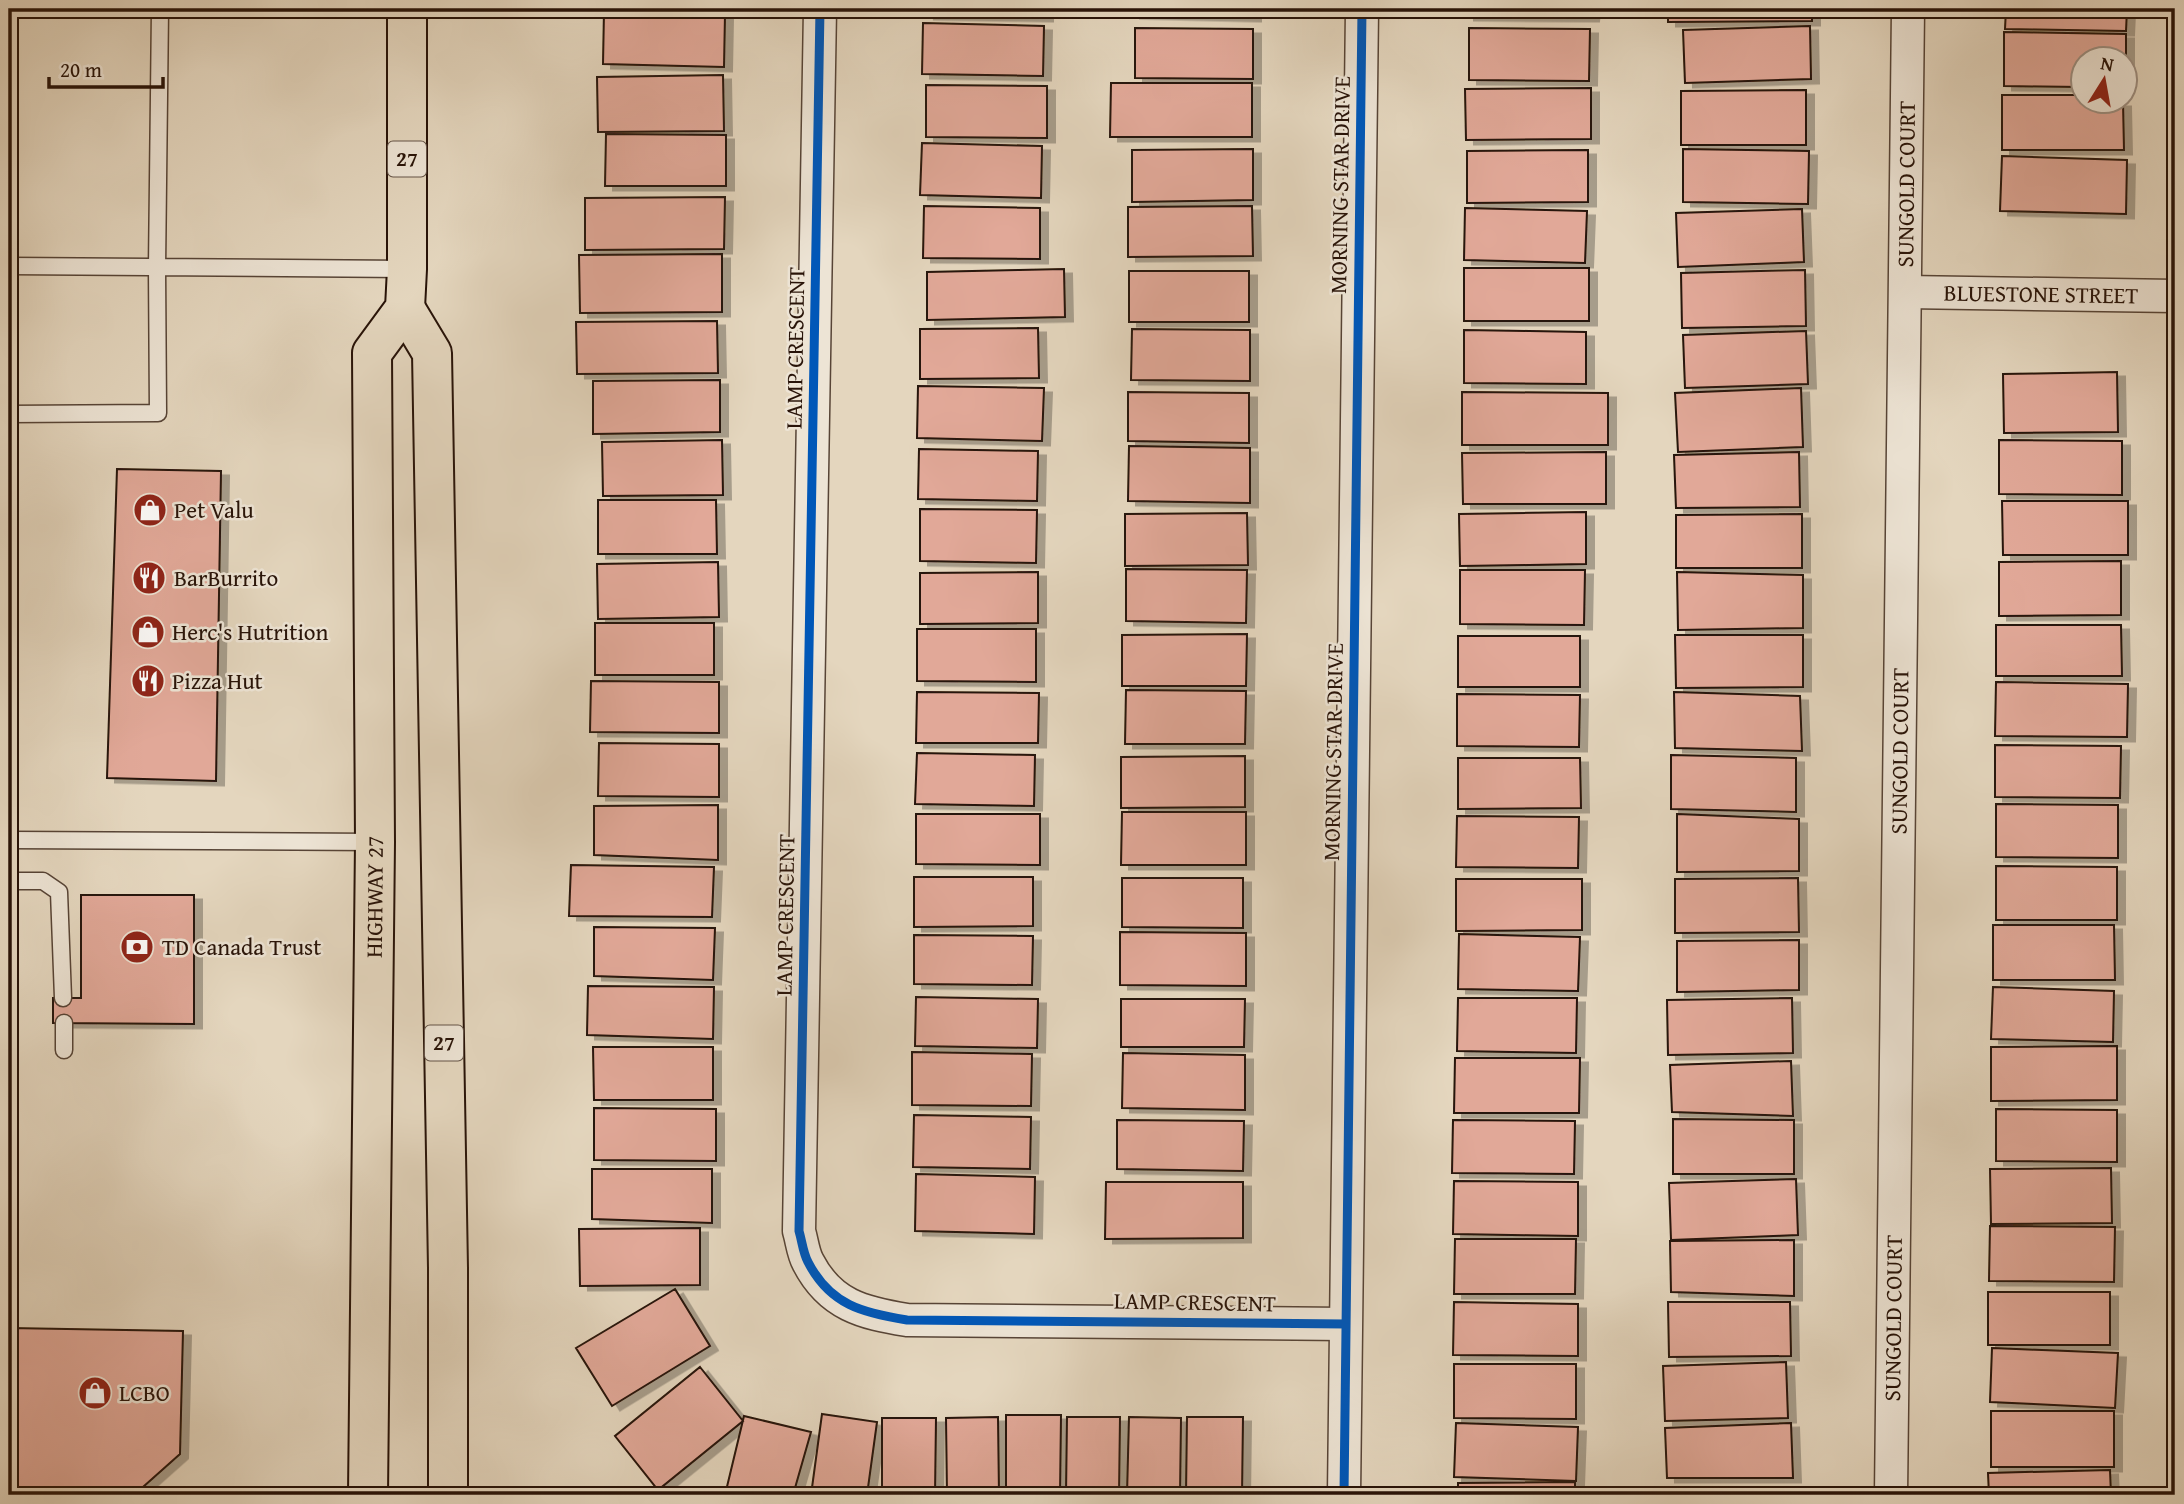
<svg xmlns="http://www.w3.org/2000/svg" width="2184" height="1504" viewBox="0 0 2184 1504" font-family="'Gentium Book Plus',serif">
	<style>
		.building { fill: #e1a898; stroke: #281308; stroke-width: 2; filter: url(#shadow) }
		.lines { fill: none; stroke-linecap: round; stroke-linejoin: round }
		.lane-casing { stroke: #574436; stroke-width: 19 }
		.street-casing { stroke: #574436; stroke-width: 35 }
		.primary-casing { stroke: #281308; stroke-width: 42 }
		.lane { stroke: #ede4d5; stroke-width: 16 }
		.street { stroke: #ede4d5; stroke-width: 32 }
		.primary { stroke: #e4d6be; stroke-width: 38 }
		.cycleway-casing { stroke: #ede4d5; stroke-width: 13 }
		.cycleway { stroke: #0057b8; stroke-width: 9 }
		.labels { text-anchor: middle; stroke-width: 5; stroke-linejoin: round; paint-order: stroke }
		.shield { fill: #ede4d5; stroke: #635246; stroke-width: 2 }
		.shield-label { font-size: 21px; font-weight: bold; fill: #281308 }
		.street-label { font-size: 23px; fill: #281308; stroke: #ede4d5 }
		.poi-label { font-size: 23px; fill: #281308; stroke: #ede4d5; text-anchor: start }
	</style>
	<defs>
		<filter id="shadow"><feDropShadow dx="8" dy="4.5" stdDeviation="0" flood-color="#0004"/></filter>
	</defs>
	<rect width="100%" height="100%" fill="#e4d6be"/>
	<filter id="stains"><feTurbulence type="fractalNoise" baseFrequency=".00286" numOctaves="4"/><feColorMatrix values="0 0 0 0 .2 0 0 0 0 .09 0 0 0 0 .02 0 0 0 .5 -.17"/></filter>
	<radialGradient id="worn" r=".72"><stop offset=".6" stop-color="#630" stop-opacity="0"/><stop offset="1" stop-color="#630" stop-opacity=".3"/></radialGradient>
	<!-- building -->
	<path class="building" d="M927 9H1045V17L926 15Z
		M1132 9H1253V17L1132 14Z
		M1466 9H1592L1591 17 1466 16Z
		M1668 9H1812V21L1668 22Z
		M2006 9H2127L2126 31 2005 29Z
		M604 11 725 14 724 67 603 64Z
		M923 23 1044 26 1043 76 922 74Z
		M1810 26 1811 79 1685 83 1683 30Z
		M1135 28 1253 29V79L1135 78Z
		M1469 28 1590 29 1589 81 1469 80Z
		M2004 32 2126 34V87L2124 60H2082V87L2004 86Z
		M723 75 724 131 598 132 597 77Z
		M2173 79H2175V195Z
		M1111 83H1252V137H1110Z
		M926 85 1047 86V138L926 137Z
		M1591 88V139L1466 140 1465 89Z
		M1806 90V145H1681V91Z
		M2002 95H2082V102H2123L2124 150H2002Z
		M606 134 726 135V186H605Z
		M922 143 1042 146 1041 198 920 195Z
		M1253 149V200L1132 202V150Z
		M1683 149 1809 151 1808 204 1683 202Z
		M1588 150V202L1467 203V151Z
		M2002 156 2127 160 2126 214 2000 211Z
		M725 197 724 249 585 250V198Z
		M924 206 1040 208V259L923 258Z
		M1252 206 1253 256 1128 257V207Z
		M1465 208 1587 211 1585 263 1464 260Z
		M1802 209 1804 262 1678 267 1676 213Z
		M722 254V312L580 313 579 255Z
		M1464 268H1589V321H1464Z
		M1064 269 1065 317 927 320V272Z
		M1805 270 1806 326 1682 328 1681 273Z
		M1129 271H1249V322H1129Z
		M717 321 718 373 577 374 576 322Z
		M1038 328 1039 378 920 379V329Z
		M1132 329 1250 330V381L1131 380Z
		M1464 330 1586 332V384L1464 383Z
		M1806 331 1808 384 1685 388 1683 335Z
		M2117 372 2118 432 2004 433 2003 374Z
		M720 380V432L593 434V381Z
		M918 386 1044 388 1042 441 917 438Z
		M1801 388 1803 447 1678 452 1675 393Z
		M1128 392 1249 393V443L1128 441Z
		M1462 392 1608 393V445H1462Z
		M722 440 723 495 603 496 602 442Z
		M1999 440 2122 441V495L1999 494Z
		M1129 446 1250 448V503L1128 501Z
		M919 449 1038 451 1037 501 918 499Z
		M1606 452V504H1463L1462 453Z
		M1799 452 1800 507 1676 508 1674 455Z
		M117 469 221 471 216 781 107 778Z
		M598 500H716L717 554H598Z
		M2002 501H2128V555H2003Z
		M920 509 1037 510 1036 563 920 561Z
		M1586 512V564L1460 566 1459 514Z
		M1247 513 1248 565 1125 566V514Z
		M1802 514V568H1676V515Z
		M2121 561V615L1999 616V562Z
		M718 562 719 617 598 619 597 564Z
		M1126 569 1247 570 1246 623 1126 621Z
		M1460 570H1585L1584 625 1460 624Z
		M1038 572V623L920 624V573Z
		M1677 572 1803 575V628L1678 630Z
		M595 623H714V675H595Z
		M1996 625H2121L2122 676H1996Z
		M917 629H1036V682L917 681Z
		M1247 634 1246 686H1122V635Z
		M1675 635H1803V687L1676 688Z
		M1458 636H1580V687H1458Z
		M591 681 719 682V733L590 732Z
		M1996 682 2128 684 2127 737 1995 736Z
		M1126 690 1246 691 1245 744H1125Z
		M917 692 1039 693 1038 743H916Z
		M1674 692 1800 696 1802 751 1675 748Z
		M1457 694 1580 695 1579 747 1457 746Z
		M599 743 719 744V797L598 796Z
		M1995 745 2121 746 2120 798 1995 797Z
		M917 753 1035 755 1034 806 915 804Z
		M1671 755 1796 758V812L1671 809Z
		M1245 756V807L1121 808V757Z
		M1458 758H1580L1581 808 1458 809Z
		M1996 804 2118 805V858L1996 857Z
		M718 805V860L594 855V806Z
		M1122 812H1246V865H1121Z
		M916 814H1040V865L916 864Z
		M1677 814 1799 819V871L1677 872Z
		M1457 816 1579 817 1578 868 1456 867Z
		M571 865 714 867 712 917 569 916Z
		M1996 866 2117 867V920H1996Z
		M914 877H1033V926L914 927Z
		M1122 878H1243V928L1122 927Z
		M1798 878 1799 932 1675 933V879Z
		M1456 879H1582V930L1456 931Z
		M81 895H194V1024L53 1023V998H81Z
		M1993 925H2114L2115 980H1993Z
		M594 927 715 928 713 980 594 976Z
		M1120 932 1246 933V986L1120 985Z
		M1459 934 1580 937 1578 991 1458 989Z
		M914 935 1033 936 1032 985 914 984Z
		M1799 940V990L1677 992V941Z
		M588 986 714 987 713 1039 587 1035Z
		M1993 987 2114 991 2113 1042 1991 1039Z
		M916 997 1038 999 1037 1048 915 1046Z
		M1458 998H1577L1576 1053 1457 1051Z
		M1792 998 1793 1053 1668 1055 1667 1000Z
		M1121 999H1245L1244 1047H1121Z
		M2117 1046V1100L1991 1101V1047Z
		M593 1047H713V1100H594Z
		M912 1052 1032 1054 1031 1106 912 1105Z
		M1123 1053 1245 1055V1110L1122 1108Z
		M1455 1058H1580L1579 1113H1454Z
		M1791 1061 1793 1116 1672 1112 1670 1065Z
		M594 1108 716 1109V1161L594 1160Z
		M1996 1109 2117 1110V1162L1996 1161Z
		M914 1115 1031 1117 1030 1169 913 1167Z
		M1673 1119 1794 1120V1174H1673Z
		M1117 1120 1244 1121 1243 1171 1117 1169Z
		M1453 1120 1575 1121 1574 1174 1452 1173Z
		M2111 1168 2112 1223 1991 1224 1990 1169Z
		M592 1169H712V1223L592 1219Z
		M916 1174 1035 1177 1034 1234 915 1231Z
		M1796 1179 1798 1235 1671 1240 1669 1183Z
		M1454 1181 1578 1182V1236L1453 1234Z
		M1106 1182H1243V1238L1105 1239Z
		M1990 1226 2115 1227 2114 1282 1989 1281Z
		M700 1228V1285L580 1286 579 1229Z
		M1455 1239H1576L1575 1294H1454Z
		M1794 1240V1296L1671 1292 1670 1241Z
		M675 1289 710 1346 612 1406 576 1348Z
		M1988 1292H2110V1345H1988Z
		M1454 1302 1578 1304V1356L1453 1355Z
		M1668 1302H1790L1791 1356 1669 1357Z
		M9 1328 183 1331 180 1454 134 1495H9Z
		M1992 1348 2118 1353 2115 1408 1990 1402Z
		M1786 1362 1788 1418 1665 1421 1663 1366Z
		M1454 1364H1576V1419L1454 1418Z
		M700 1367 743 1421 658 1490 615 1436Z
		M1991 1411H2114V1467H1991Z
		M822 1414 877 1422 867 1495H811Z
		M1006 1415H1061L1060 1495H1006Z
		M744 1416 811 1432 793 1495H725Z
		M998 1417 999 1495H947L946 1418Z
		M1067 1417H1120L1119 1495H1066Z
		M1129 1417 1181 1418 1180 1495H1127Z
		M1187 1417H1243L1242 1495H1186Z
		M882 1418H936L935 1495H882Z
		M1456 1423 1578 1427 1576 1481 1454 1477Z
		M1791 1423 1793 1478H1667L1665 1428Z
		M2110 1470 2111 1495H1989L1988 1473Z
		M1575 1482V1495H1458V1483Z"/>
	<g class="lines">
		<defs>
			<path id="lane" d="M9 266 407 269
				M9 414 158 413 157 268 160 9
				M9 840 375 842
				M9 881H43L59 892 63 998
				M64 1023V1050"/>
			<g id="street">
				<path d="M820 9 799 1231C802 1241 803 1253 808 1262 830 1305 863 1313 907 1320L1345 1324"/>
				<path id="s1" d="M1906 292 2175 296"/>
				<path d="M1344 1495 1362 9"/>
				<path id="s2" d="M1891 1495 1908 9"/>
			</g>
			<g id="primary">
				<path d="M405 308 432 353 448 1268V1495"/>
				<path id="s3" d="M368 1495 375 842 372 353 405 308 407 269V9"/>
			</g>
		</defs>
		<!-- lane casing -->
		<use href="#lane" class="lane-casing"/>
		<!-- street casing -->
		<use href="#street" class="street-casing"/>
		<!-- primary casing -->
		<use href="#primary" class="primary-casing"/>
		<!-- lane -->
		<use href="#lane" class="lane"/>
		<!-- street -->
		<use href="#street" class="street"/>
		<!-- primary -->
		<use href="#primary" class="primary"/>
		<defs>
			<path id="cycleway" d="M820 9 799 1231C802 1241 803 1253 808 1262 830 1305 863 1313 907 1320L1345 1324
				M1344 1495 1362 9"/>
		</defs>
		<!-- cycleway casing -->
		<use href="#cycleway" class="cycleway-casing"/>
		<!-- cycleway -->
		<use href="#cycleway" class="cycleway"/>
	</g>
	<!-- icons -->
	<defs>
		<symbol id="shop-disc" viewBox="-11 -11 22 22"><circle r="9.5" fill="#8f2418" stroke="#ede4d5"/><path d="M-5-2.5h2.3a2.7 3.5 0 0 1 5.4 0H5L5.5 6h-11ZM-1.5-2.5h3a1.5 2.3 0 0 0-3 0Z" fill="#fff"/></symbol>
		<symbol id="restaurant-disc" viewBox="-11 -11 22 22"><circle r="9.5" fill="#8f2418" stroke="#ede4d5"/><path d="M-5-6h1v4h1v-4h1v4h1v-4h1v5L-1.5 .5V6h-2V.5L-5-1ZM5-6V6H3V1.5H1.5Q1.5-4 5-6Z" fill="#fff"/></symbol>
		<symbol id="bank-disc" viewBox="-11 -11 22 22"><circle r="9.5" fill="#8f2418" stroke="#ede4d5"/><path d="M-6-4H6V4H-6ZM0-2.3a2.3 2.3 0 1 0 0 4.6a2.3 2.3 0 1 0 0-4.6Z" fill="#fff"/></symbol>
	</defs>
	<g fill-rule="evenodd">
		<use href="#shop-disc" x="131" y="491" width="38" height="38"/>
		<use href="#restaurant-disc" x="130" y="559" width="38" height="38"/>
		<use href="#shop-disc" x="129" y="613" width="38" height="38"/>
		<use href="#restaurant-disc" x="129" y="662" width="38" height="38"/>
		<use href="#bank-disc" x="118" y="928" width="38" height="38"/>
		<use href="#shop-disc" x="76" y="1374" width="38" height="38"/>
	</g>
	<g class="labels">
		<!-- shield labels -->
		<g class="shield">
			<rect x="388" y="141.5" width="38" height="35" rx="5"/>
			<rect x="425" y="1025.5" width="38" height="35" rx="5"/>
		</g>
		<g class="shield-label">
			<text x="407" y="166">27</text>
			<text x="444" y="1050">27</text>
		</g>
		<!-- street labels -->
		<g class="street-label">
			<text transform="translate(1340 185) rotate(-89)" y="8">MORNING STAR DRIVE</text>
			<text dy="8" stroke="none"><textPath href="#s2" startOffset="1311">SUNGOLD COURT</textPath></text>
			<text dy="8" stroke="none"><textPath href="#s1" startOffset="135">BLUESTONE STREET</textPath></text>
			<text transform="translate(795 348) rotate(-89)" y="8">LAMP CRESCENT</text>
			<text transform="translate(1333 752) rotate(-89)" y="8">MORNING STAR DRIVE</text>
			<text dy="8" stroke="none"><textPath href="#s2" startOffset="744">SUNGOLD COURT</textPath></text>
			<text dy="8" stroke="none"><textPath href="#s3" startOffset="598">HIGHWAY 27</textPath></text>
			<text transform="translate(785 915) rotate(-89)" y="8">LAMP CRESCENT</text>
			<text transform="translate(1195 1302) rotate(1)" y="8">LAMP CRESCENT</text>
			<text dy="8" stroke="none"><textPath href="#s2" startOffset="177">SUNGOLD COURT</textPath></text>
		</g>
		<!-- poi labels -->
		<g class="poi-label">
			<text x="174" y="518">Pet Valu</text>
			<text x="174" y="586">BarBurrito</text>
			<text x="172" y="640">Herc's Hutrition</text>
			<text x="172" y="689">Pizza Hut</text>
			<text x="162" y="955">TD Canada Trust</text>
			<text x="119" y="1401">LCBO</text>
		</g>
	</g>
	<!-- margin -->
	<rect width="2184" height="1504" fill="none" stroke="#e4d6be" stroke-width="35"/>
	<rect x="10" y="10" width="2163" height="1483" fill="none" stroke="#281308" stroke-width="3.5"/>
	<rect x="18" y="18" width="2149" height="1469" fill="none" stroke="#281308" stroke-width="2"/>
	<!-- north arrow -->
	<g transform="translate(2104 80) rotate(11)"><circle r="33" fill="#ede4d5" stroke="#9e9083" stroke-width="2"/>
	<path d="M0-5L12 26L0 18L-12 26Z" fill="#8f2418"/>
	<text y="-10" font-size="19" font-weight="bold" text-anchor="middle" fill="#281308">N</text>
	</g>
	<!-- scale -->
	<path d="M49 77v10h114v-10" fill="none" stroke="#281308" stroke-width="3.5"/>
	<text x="60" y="77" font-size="21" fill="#281308" stroke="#ede4d5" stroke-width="5" paint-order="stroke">20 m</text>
	<rect width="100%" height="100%" filter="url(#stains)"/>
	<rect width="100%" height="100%" fill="url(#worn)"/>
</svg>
